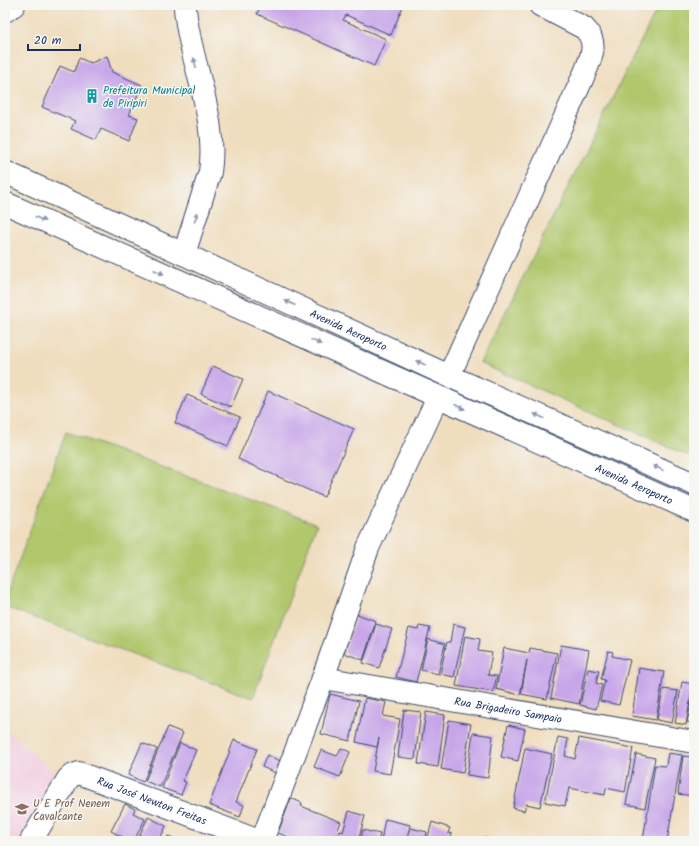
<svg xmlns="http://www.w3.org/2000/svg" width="699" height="846" viewBox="0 0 699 846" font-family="Kalam,sans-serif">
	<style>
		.built { fill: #f2cfe1 }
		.green { fill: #b0c76c; stroke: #667b65 }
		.building { fill: #c7a5e9 }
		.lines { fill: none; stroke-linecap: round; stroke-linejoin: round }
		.minor-casing { stroke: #3b496c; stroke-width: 24 }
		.minor { stroke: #fff; stroke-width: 22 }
		.oneway { fill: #8d97ae }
		.labels { text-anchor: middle; stroke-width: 3; stroke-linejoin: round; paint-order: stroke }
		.culture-label { font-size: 11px; fill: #0d838f; stroke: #f6f6f2; text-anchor: start }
		.street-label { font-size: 11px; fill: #1b2f5e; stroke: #f6f6f2 }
		.education-label { font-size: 11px; fill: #785e54; stroke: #f6f6f2; text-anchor: start }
	</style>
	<rect width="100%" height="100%" fill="#f6f6f2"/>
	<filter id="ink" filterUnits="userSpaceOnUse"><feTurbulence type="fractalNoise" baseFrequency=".025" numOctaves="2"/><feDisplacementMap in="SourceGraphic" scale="8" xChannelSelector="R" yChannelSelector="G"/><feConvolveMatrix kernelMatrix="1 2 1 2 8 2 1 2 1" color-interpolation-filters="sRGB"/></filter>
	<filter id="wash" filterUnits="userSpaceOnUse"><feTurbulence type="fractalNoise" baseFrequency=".012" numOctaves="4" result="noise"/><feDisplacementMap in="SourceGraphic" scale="16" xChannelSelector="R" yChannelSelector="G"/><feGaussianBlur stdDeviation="0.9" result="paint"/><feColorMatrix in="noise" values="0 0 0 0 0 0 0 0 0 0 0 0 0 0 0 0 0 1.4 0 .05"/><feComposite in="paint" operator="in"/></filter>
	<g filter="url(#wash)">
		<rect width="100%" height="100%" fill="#f0ddbe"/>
		<!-- built -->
		<path class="built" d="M5 729 60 777 20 841H5Z"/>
		<!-- green -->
		<path class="green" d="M659 5H694V458L480 363Z
			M66 432 317 524 253 698 5 607V599Z"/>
		<g id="blocks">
			<!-- building -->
			<path class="building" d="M261 5H308L314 8 315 5H400L403 6 391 35 346 15 343 20 386 39 374 66 257 14Z
				M107 56 112 72 142 85 129 115 138 118 129 141 101 129 96 140 71 129 75 121 42 107 60 66 74 72 79 58 91 63Z
				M213 366 243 379 231 407 201 394Z
				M268 391 354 429 324 497 238 459Z
				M187 395 240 417 228 446 175 423Z
				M357 614 376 621 363 660 344 653Z
				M376 624 392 629 379 668 363 663Z
				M453 624 465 627 454 677 440 674 447 642H450Z
				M419 626 430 628 416 682 396 677 409 628 418 630Z
				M465 636 480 639 478 651 492 653 488 675 497 676 493 692 456 686Z
				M428 639 445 644 438 674 421 670Z
				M561 645 589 650 579 704 551 698Z
				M504 648 529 653 530 648 557 653 547 699 521 694 527 660 520 695 496 689Z
				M608 651 613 652 612 656 630 660 619 705 600 701 605 680 601 679Z
				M639 668 664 672 656 720 632 716Z
				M588 669 599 671 596 683 602 685 596 709 580 705Z
				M682 682 693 684 686 725 675 723Z
				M663 689 678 691 672 723 657 720Z
				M330 694 359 701 350 741 321 734Z
				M693 695H694V724L687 722Z
				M365 698 386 702 383 716 400 719 390 774 373 771 379 738 377 747 356 742Z
				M404 710 421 712 415 759 398 757Z
				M426 712 445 715 438 767 418 764Z
				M449 720 471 724 463 773 441 769Z
				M508 725 525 729 518 761 501 757Z
				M168 727 183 733 160 787 145 781Z
				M473 733 493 736 488 778 467 775Z
				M558 737 568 739 565 756 575 759 579 738 633 748 625 792 606 788 605 795 569 788 565 806 545 802Z
				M234 740 257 749 236 802 244 805 240 817 209 805Z
				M142 743 157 749 143 782 128 775Z
				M180 743 196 750 183 781 186 782 181 795 162 788Z
				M341 748 350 752 340 777 314 767 321 750 337 756Z
				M525 748 552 754 540 807 526 804 524 811 513 808Z
				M668 753 682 755 667 841 643 840 655 765 666 766Z
				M636 754 655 758 645 808 626 804Z
				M267 755 285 763 280 775 262 767Z
				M683 756 694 757V796L678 794Z
				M291 798 302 803 301 806 341 822 333 841H298L278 833Z
				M125 804 135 809 133 813 145 819 134 841H130L111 831Z
				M349 811 365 816 358 841H337L340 831 343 832Z
				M148 817 166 826 159 841H137Z
				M385 819 410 825 406 841H381Z
				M432 822 450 828 448 833 452 834 450 841H427Z
				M411 828 427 832 425 841H407Z
				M363 830 380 834 378 841H360Z
				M168 836 180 841H166Z
				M483 837 496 841H482Z"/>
		</g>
	</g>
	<g filter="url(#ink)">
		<use href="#blocks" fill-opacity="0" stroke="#3b496c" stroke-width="1"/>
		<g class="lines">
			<defs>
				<g id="minor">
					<path d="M5 11 14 5"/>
					<path id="s1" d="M5 172 449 376 694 484"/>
					<path id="s2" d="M5 203 694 511"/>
					<path d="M184 254 210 172C217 126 198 80 189 35 187 25 185 15 185 5"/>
					<path d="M449 376 583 77C590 60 600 43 584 28L540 5"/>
					<path id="s3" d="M323 678 694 742"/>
					<path id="s4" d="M31 841 68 779 71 776 79 773 259 841"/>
					<path d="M262 841 323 678 368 548 438 397"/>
				</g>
			</defs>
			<!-- minor casing -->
			<use href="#minor" class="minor-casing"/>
			<!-- minor -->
			<use href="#minor" class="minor"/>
		</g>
		<!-- one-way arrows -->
		<defs><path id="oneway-solid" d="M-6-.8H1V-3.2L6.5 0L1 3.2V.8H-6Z"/></defs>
		<g class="oneway">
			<use href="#oneway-solid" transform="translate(195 63) rotate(-103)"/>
			<use href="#oneway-solid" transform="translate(196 217) rotate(-73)"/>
			<use href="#oneway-solid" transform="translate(40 219) rotate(25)"/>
			<use href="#oneway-solid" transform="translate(159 272) rotate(24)"/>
			<use href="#oneway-solid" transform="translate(290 303) rotate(-155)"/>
			<use href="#oneway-solid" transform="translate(316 342) rotate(24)"/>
			<use href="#oneway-solid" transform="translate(421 363) rotate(-155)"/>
			<use href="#oneway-solid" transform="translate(460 407) rotate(24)"/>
			<use href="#oneway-solid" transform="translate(539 416) rotate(-156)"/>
			<use href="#oneway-solid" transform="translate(658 468) rotate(-156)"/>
		</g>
	</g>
	<!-- icons -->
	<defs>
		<symbol id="building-bare" viewBox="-9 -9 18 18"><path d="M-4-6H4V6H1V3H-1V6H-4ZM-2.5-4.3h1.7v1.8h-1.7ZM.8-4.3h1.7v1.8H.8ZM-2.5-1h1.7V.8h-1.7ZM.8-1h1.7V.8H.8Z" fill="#0f9aa8" stroke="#f6f6f2" stroke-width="2.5" paint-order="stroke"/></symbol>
		<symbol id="school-bare" viewBox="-9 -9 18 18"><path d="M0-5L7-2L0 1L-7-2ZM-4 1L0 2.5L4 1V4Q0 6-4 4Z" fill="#8d6e63" stroke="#f6f6f2" stroke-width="2.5" paint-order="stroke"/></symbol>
	</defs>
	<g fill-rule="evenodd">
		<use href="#building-bare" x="82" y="86" width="20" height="20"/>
		<use href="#school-bare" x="12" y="799" width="20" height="20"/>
	</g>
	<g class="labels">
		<!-- culture labels -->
		<g class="culture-label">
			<text x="103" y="94">Prefeitura Municipal<tspan x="103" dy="13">de Piripiri</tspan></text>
		</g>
		<!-- street labels -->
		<g class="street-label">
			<text dy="4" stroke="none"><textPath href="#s1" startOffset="378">Avenida Aeroporto</textPath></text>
			<text dy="4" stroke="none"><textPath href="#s2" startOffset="689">Avenida Aeroporto</textPath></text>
			<text dy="4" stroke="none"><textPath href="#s3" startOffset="188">Rua Brigadeiro Sampaio</textPath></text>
			<text dy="4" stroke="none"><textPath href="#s4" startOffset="163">Rua José Newton Freitas</textPath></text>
		</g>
		<!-- education labels -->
		<g class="education-label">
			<text x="33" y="807">U E Prof Nenem<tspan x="33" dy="13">Cavalcante</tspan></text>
		</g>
	</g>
	<!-- margin -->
	<rect width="699" height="846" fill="none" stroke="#f6f6f2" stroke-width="20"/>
	<!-- scale -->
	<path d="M28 44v6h52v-6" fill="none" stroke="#1b2f5e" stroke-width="2"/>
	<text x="34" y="44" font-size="12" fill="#1b2f5e" stroke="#f6f6f2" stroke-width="3" paint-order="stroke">20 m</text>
</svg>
